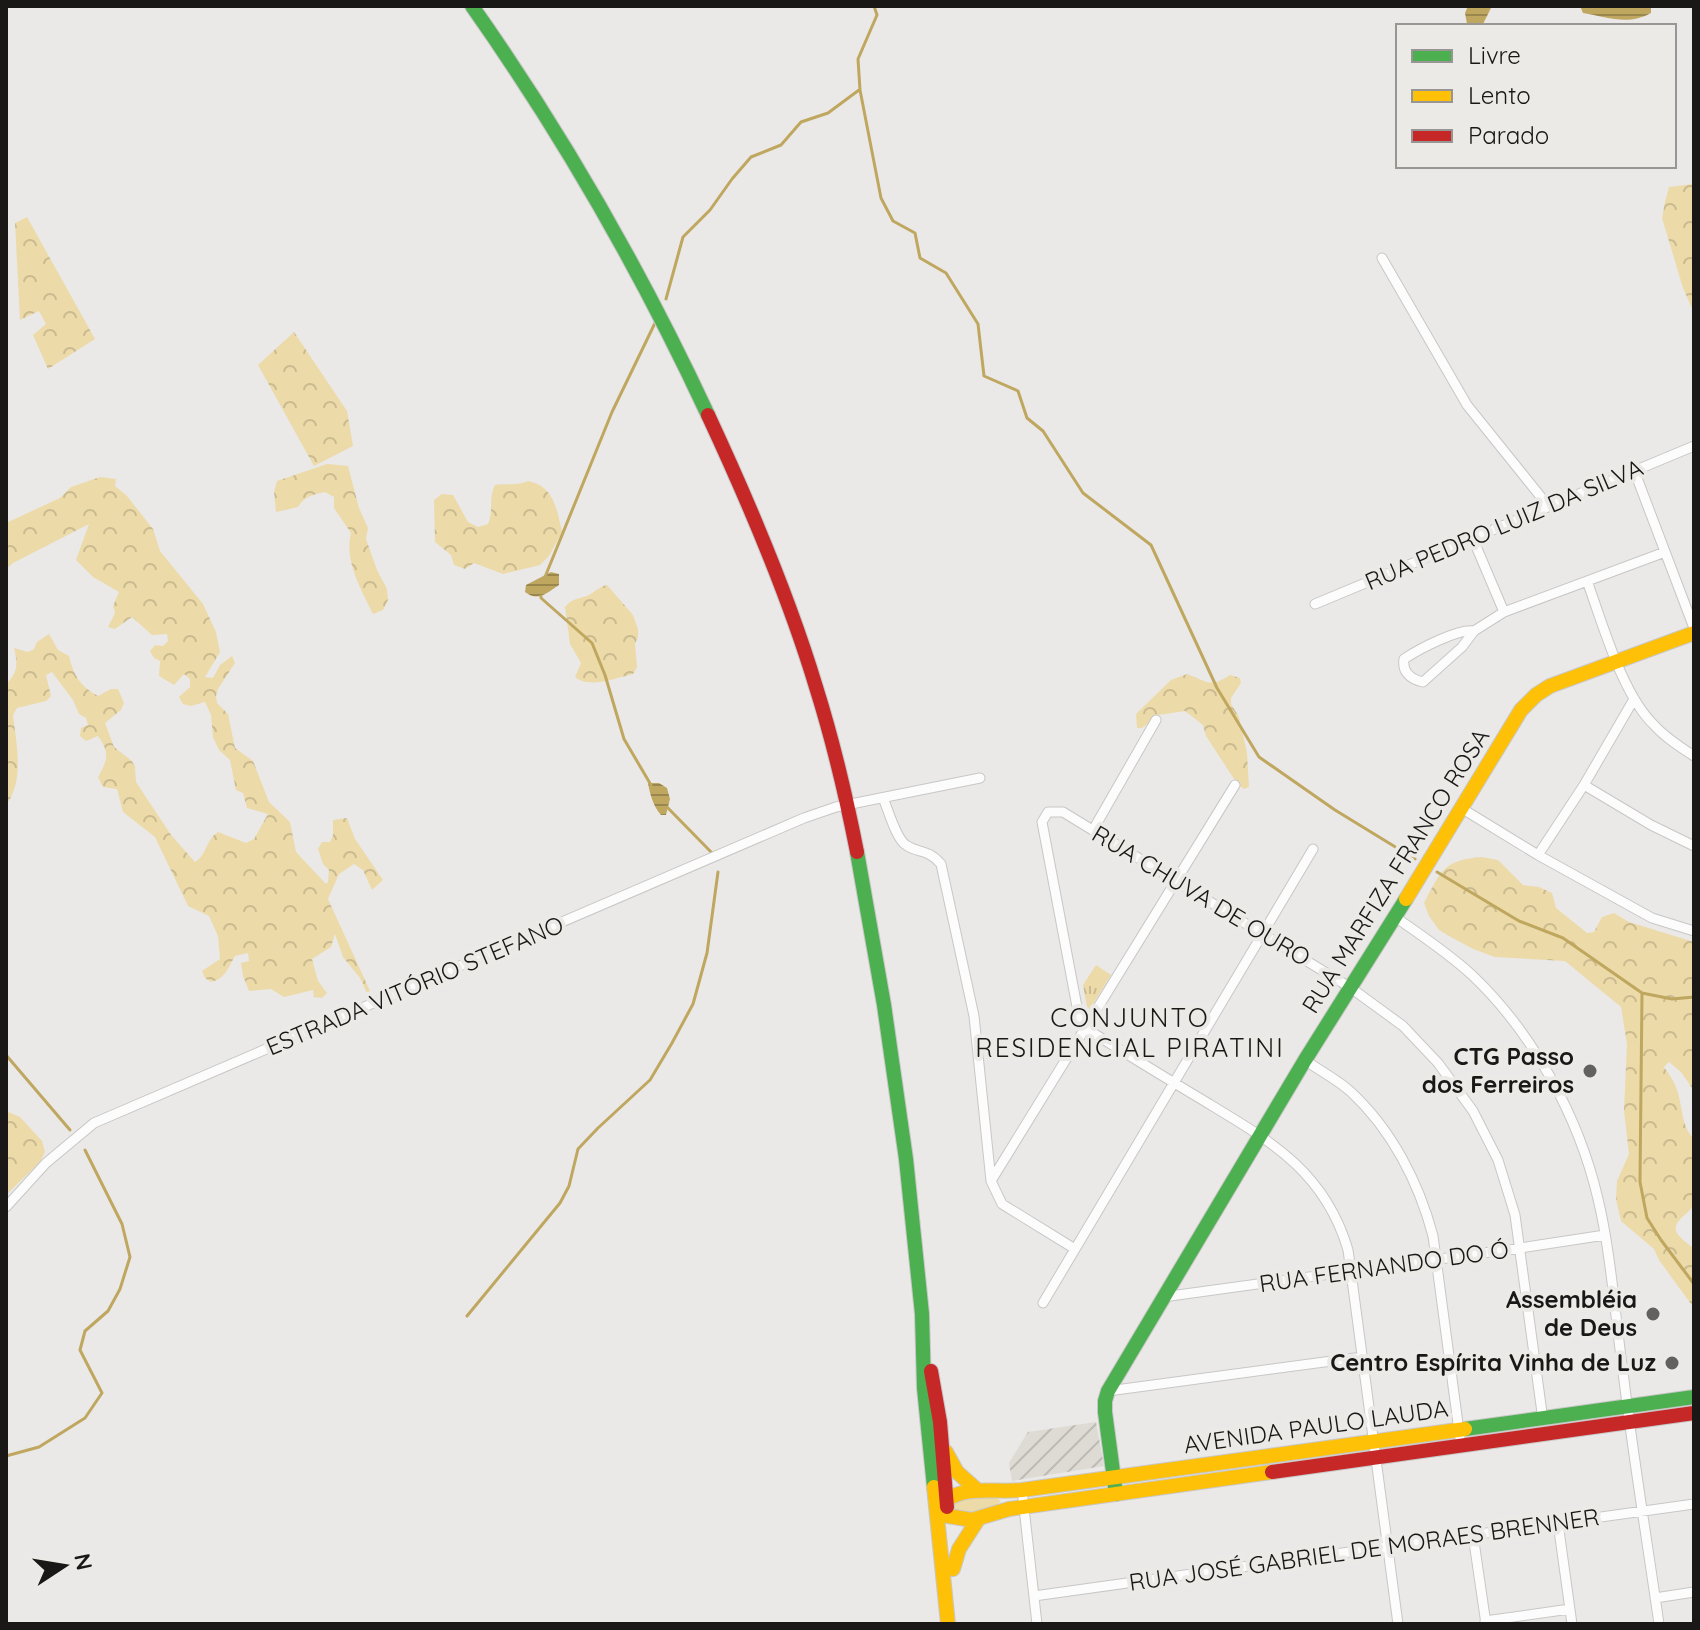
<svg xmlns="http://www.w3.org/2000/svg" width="1700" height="1630" viewBox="0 0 1700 1630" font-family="Quicksand,sans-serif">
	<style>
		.industrial { fill: url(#industrial-furrows) }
		.grass { fill: url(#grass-tufts) }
		.forest { fill: url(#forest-crowns) }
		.water { fill: url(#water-rules) }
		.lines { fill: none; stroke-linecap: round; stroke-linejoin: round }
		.stream { stroke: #bfa75f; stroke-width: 3 }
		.street-casing { stroke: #c8c7c6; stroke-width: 11 }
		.fast-casing { stroke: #c8c7c6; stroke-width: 16 }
		.slow-casing { stroke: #c8c7c6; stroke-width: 16 }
		.jam-casing { stroke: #c8c7c6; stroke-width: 16 }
		.street { stroke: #fcfcfc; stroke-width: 9 }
		.fast { stroke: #4caf50; stroke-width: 14 }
		.slow { stroke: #ffc107; stroke-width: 14 }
		.jam { stroke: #c62828; stroke-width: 14 }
		.poi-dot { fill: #626160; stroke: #ebeae7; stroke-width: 3 }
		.labels { text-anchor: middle; stroke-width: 8; stroke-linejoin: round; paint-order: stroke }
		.street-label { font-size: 24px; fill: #191817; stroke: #ebeae7 }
		.poi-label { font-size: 24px; font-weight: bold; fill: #191817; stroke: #ebeae7; text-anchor: end }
		.neighbourhood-label { font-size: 26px; letter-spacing: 2px; fill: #191817; stroke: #ebeae7 }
	</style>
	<defs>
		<pattern id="industrial-furrows" width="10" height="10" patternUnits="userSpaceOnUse" patternTransform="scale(2)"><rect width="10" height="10" fill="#dedbd4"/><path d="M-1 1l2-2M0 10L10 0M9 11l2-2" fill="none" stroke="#bebbb5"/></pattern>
		<pattern id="grass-tufts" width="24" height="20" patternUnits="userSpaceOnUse" patternTransform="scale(2)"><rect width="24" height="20" fill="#ecdaa8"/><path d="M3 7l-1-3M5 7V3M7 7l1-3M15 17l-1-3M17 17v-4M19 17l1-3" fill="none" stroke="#caba90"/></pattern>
		<pattern id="forest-crowns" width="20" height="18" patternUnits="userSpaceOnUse" patternTransform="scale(2)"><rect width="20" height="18" fill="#ecdaa8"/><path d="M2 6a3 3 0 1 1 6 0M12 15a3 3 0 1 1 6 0" fill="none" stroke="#caba90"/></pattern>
		<pattern id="water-rules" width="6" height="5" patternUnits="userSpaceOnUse" patternTransform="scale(2)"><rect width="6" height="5" fill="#bfa75f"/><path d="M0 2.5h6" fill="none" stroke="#9a874d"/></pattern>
	</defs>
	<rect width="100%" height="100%" fill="#eae9e8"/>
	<!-- industrial -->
	<path class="industrial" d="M1096 1422 1104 1466 1012 1481 1009 1463 1028 1432Z"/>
	<!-- grass -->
	<path class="grass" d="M1096 965 1111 975 1088 1012 1083 985Z
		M972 1495 996 1498 1001 1501C988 1515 971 1514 953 1512L950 1508 960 1499Z"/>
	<!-- forest -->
	<path class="forest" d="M1694 184V313L1683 288 1662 218 1665 202 1669 187Z
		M27 217 95 339 48 369 33 335 46 324 39 311 20 320 15 223Z
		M294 332 347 411 353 446 314 466 258 365Z
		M327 464 348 466 359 508 368 528 366 539 377 570 387 589 388 600 383 610 373 614C361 589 344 561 351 533L334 508V497L325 492C312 495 305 496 298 507L276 512 274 492 277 481Z
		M100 477 116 479 115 486 127 496 153 529 160 551 203 604 216 632 220 652 205 677 213 678 220 665 232 656 235 663 218 689 216 696 217 703 228 714 235 748 253 761 269 802 290 822 296 852 326 884 328 882 329 870 323 864 318 849 322 842H330L333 835V820L347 818 355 839 383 880 372 890 363 870 354 864 339 874 328 899 370 991 367 993 360 978 343 957 335 934 331 947 312 959 318 981 327 993 322 998 314 997 313 990 284 997 271 989 249 991 243 976 241 963 249 961 248 953 235 956C228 968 225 979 211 982L205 978 202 971 220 959 218 936 209 916 188 906 155 837 123 812 117 789 103 787 98 777C108 759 110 753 98 736L86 741 80 736 81 728 88 725 86 718 79 714 73 700 52 672 46 675 51 696 46 701 17 708 13 715C16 742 25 781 6 805V684C18 673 18 663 14 648L28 652 34 649 37 642 49 634 58 650 69 656C74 676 80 686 98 696L111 689H118L124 703 121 710 105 723 114 747 132 761 135 767 136 782 171 835 195 862C207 855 206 839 218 832L246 843 254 839 268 814 247 808 243 793 236 790 230 760 219 750 213 737 211 715 205 702 191 706 183 704 179 697 190 687V679L184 674 174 685 159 676 160 661 154 658 150 651 155 645 163 646 168 641 167 634 152 635 132 617 115 629 108 627 115 613 113 606 119 592 93 577 76 560 89 524 13 563 6 569V523L60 498 71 487Z
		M528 481C554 486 557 509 562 532L549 556 540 565 503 574 474 563 465 569 454 565 451 555 435 542 434 500 442 494 453 495 468 522 478 527 488 524C494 511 488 498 495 485 507 483 517 486 528 481Z
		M607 585 633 615 638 629V637L635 644 637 667 633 674C616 678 589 689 575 677L581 663 570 644 565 607C574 597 578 600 589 595 596 591 599 587 607 585Z
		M1187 674C1208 682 1210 688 1230 675L1240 678 1241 683 1231 698V704L1239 717 1247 753 1249 787 1244 789 1238 785 1206 736 1203 725 1185 711 1159 715 1142 728H1137L1136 714 1171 680Z
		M1482 857 1498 860 1523 885 1539 887 1552 893 1556 908 1587 933 1594 932 1602 917 1614 913 1629 922 1694 942V1091L1681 1072 1669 1062 1664 1067C1669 1074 1674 1081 1677 1090 1683 1107 1681 1126 1694 1139 1694 1159 1698 1186 1693 1205 1690 1214 1674 1219 1676 1231 1678 1237 1689 1244 1694 1249V1308L1659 1260 1654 1249 1621 1221 1616 1199 1617 1181 1629 1154 1624 1111 1627 1044 1621 1007 1565 961 1495 957 1473 949 1449 936 1439 930 1429 916 1424 903C1441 871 1443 860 1482 857Z
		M6 1111 20 1117 42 1141 45 1152 40 1162 6 1195Z"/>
	<!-- water -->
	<path class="water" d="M1468 6H1490L1491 8 1482 26H1470L1467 24 1465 13Z
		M1580 6H1651V13C1628 26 1607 17 1583 13Z
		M551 572 559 574V585C547 593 538 602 525 592L526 585Z
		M648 783H659L667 788 670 799 666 815H661C653 806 650 794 648 783Z"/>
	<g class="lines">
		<!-- stream -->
		<path class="stream" d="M874 6 877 15 858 59 860 90 881 198 893 221 915 233 920 258 946 273 978 324 984 376 1018 391 1027 418 1043 431 1083 493 1151 545 1217 688 1259 757 1335 810 1415 859
			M666 299 683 237 710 210 732 179 751 157 781 145 801 122 828 113 859 90
			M545 577 612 412 655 323
			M541 596V598L592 643 605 675 624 739 651 785
			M667 807 712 853
			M1437 872 1519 921 1563 938 1642 993 1672 999 1694 997
			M1642 993 1640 1182 1647 1218 1661 1240 1694 1284
			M6 1055 70 1130
			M467 1316 560 1203 569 1186 578 1149 598 1128 650 1080 672 1043 693 1004 707 953 718 872
			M6 1456 39 1447 85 1418 102 1393 80 1350 85 1331 108 1311 120 1289 130 1257 122 1224 85 1150"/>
		<defs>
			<path id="street" d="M1382 258 1467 405 1549 507
				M1634 470 1694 628
				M1473 539 1504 612
				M1587 581C1603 624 1622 695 1655 726 1666 738 1680 747 1694 756
				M1315 604 1694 446
				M1474 631C1459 628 1419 649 1404 659 1402 672 1410 679 1423 682L1462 647 1474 631 1504 612 1665 552
				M1584 785 1651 825 1694 846
				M883 798C888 809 896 839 906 845 919 854 927 848 941 864L974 1016 991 1181 1002 1204 1075 1249
				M1461 808 1538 855 1652 918 1694 931
				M1093 830 1156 720
				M1538 855 1584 785 1634 699
				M1395 917C1421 935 1448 953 1472 975 1533 1033 1579 1117 1598 1199 1611 1253 1615 1316 1623 1372 1633 1456 1647 1540 1659 1624
				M1305 1060C1320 1071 1338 1080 1351 1092 1392 1130 1419 1183 1433 1236L1461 1446
				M991 1181 1235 785
				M6 1207 46 1163 94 1123 804 818 836 807 980 778
				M1163 1297 1520 1248 1605 1235
				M1043 1303 1313 849
				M1108 1391 1362 1357
				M1022 1490 1037 1624
				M1558 1523 1572 1624
				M1473 1535 1486 1624
				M1034 1596 1694 1504
				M1655 1598 1694 1592
				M1485 1621 1570 1609
				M1398 1624 1348 1250C1324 1168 1265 1138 1196 1096 1159 1074 1122 1051 1085 1028L1078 1012 1042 822 1048 812H1063L1351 988 1403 1026 1438 1063 1473 1111 1498 1160 1515 1215 1543 1420"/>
			<path id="fast" d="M472 6C565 138 640 269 708 415
				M857 852 884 1005 906 1159 922 1314 924 1388 934 1487
				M1465 1429 1694 1397
				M1116 1494 1105 1412V1401L1108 1391 1305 1060 1406 899"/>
			<path id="slow" d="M1406 899 1521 710 1536 695 1550 686 1694 633
				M946 1452 957 1472 976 1489
				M934 1487 948 1624
				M946 1500C968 1485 995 1493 1022 1490L1465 1429
				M948 1516 972 1520 1009 1509 1272 1472
				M953 1569 959 1549 977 1521"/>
			<path id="jam" d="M708 415C749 503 788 594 816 687 833 741 846 796 857 852
				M931 1371 940 1422 947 1507
				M1272 1472 1694 1413"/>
		</defs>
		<!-- street casing -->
		<use href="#street" class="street-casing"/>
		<!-- fast casing -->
		<use href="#fast" class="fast-casing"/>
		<!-- slow casing -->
		<use href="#slow" class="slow-casing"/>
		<!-- jam casing -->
		<use href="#jam" class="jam-casing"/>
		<!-- street -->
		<use href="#street" class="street"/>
		<!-- fast -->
		<use href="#fast" class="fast"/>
		<!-- slow -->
		<use href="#slow" class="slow"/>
		<!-- jam -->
		<use href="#jam" class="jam"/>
	</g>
	<!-- markers -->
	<g class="poi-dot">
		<circle cx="1590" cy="1071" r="8"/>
		<circle cx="1653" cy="1314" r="8"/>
		<circle cx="1672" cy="1363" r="8"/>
	</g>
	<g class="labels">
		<!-- street labels -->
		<g class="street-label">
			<text transform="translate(1504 525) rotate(-23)" y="8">RUA PEDRO LUIZ DA SILVA</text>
			<text transform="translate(1396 871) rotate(-58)" y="8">RUA MARFIZA FRANCO ROSA</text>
			<text transform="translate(1201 896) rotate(31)" y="8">RUA CHUVA DE OURO</text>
			<text transform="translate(415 986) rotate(-23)" y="8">ESTRADA VITÓRIO STEFANO</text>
			<text transform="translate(1384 1267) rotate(-8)" y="8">RUA FERNANDO DO Ó</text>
			<text transform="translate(1316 1427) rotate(-8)" y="8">AVENIDA PAULO LAUDA</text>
			<text transform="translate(1364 1550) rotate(-8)" y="8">RUA JOSÉ GABRIEL DE MORAES BRENNER</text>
		</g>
		<!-- poi labels -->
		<g class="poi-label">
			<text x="1574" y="1065">CTG Passo<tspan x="1574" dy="28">dos Ferreiros</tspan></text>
			<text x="1637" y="1308">Assembléia<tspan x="1637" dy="28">de Deus</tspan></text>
			<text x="1656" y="1371">Centro Espírita Vinha de Luz</text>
		</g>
		<!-- neighbourhood labels -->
		<g class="neighbourhood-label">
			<text x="1130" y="1027">CONJUNTO<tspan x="1130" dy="30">RESIDENCIAL PIRATINI</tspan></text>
		</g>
	</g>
	<!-- border -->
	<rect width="1700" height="1630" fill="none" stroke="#191817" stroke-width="16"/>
	<!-- legend -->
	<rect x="1396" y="24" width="280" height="144" fill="#ebeae7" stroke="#979694" stroke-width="2"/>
	<rect x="1412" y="50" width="40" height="12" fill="#4caf50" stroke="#979694" stroke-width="2"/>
	<text x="1468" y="64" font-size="24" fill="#191817">Livre</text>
	<rect x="1412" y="90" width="40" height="12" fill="#ffc107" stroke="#979694" stroke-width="2"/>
	<text x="1468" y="104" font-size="24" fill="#191817">Lento</text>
	<rect x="1412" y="130" width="40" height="12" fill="#c62828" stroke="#979694" stroke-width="2"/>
	<text x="1468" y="144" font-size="24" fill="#191817">Parado</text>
	<!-- north arrow -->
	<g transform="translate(64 1566) rotate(78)" stroke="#ebeae7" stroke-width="6" paint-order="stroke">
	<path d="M0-6L14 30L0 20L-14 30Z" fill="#191817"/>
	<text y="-12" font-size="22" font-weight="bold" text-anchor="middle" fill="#191817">N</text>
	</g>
</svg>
